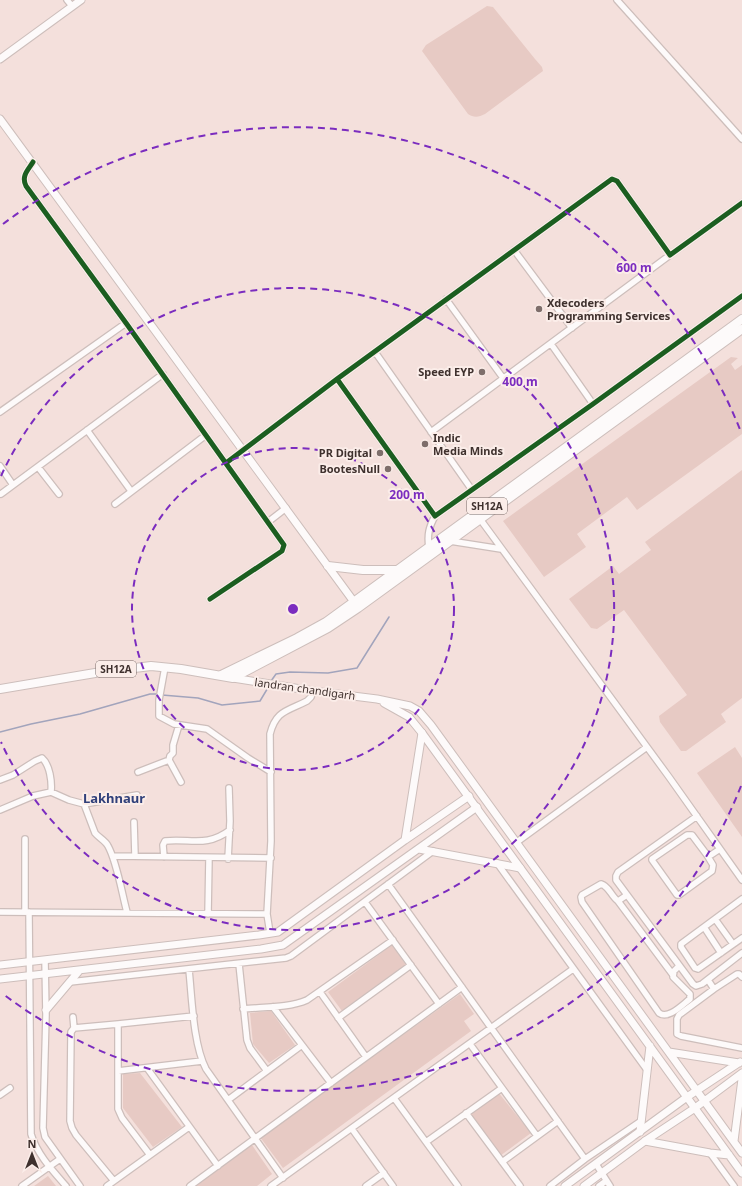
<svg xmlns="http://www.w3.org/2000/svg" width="742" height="1186" viewBox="0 0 742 1186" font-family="'Noto Sans',sans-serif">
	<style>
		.green { fill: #e7cac4 }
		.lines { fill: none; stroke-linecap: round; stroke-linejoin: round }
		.stream { stroke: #a2a4bc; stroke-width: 1.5 }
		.minor-casing { stroke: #cdbebb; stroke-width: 8 }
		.tertiary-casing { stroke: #cdbebb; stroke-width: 9 }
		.secondary-casing { stroke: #cdbebb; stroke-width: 9 }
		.primary-casing { stroke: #cdbebb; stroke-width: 10 }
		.minor { stroke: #fdfafa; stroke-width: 5.5 }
		.tertiary { stroke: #fdfafa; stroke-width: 7 }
		.secondary { stroke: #fdfafa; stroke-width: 7 }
		.primary { stroke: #fdfafa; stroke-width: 8 }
		.cycleway-casing { stroke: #fbede9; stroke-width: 8 }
		.cycleway { stroke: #1b5e20; stroke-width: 5 }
		.ring { fill: none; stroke: #7b2cbf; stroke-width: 2; stroke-dasharray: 7 5 }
		.poi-dot { fill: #7e6e6b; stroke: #fbede9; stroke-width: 1.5 }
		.labels { text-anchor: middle; stroke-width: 4; stroke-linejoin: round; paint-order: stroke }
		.shield { fill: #fbede9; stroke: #776966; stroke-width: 1 }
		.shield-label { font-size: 10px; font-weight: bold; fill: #3f312e }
		.poi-label { font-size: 11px; font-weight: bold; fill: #3f312e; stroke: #fbede9; text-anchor: end }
		.street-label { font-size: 11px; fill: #3f312e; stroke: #fbede9 }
		.quarter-label { font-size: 13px; font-weight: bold; fill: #30407a; stroke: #fbede9 }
		.centre { fill: #7b2cbf; stroke: #fbede9; stroke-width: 2 }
		.ring-label { font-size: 12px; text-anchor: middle; font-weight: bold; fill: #7b2cbf; stroke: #fbede9; stroke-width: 4; stroke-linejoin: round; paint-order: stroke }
	</style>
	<rect width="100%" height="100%" fill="#f4e0dc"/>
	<!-- green -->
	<path class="green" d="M487 6 493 7 535 59 542 67 543 71 485 114C479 117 474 118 468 114L422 51 426 45Z
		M731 357 738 358 731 364 735 370 742 365V434L637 510 627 497 577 534 586 547 544 577 503 521Z
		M742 470V698L721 714 726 722 686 751H681L660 722 659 716 687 695 624 610 597 629 591 628 569 599 613 566 619 574 651 550 645 542Z
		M735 747 742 758V837L697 773Z
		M392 945 406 965 342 1011 328 992Z
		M460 994 474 1014 464 1021 471 1031 283 1168 260 1137Z
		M271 1011 295 1045 269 1063 253 1044 250 1013Z
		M140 1073 182 1127 153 1147 123 1108V1074Z
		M498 1092 531 1133 500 1156 469 1115Z
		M252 1145 272 1174 257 1186H196Z
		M48 1176 56 1186H34Z"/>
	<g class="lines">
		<!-- stream -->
		<path class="stream" d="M271 681 276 674 290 672 328 673 357 668 389 617
			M162 695 198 698 222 705 260 701 269 686
			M0 732 31 724 80 714 150 694H158"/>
		<defs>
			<path id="minor" d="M67 0 72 6
				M617 0 742 139
				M33 162C28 170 21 176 26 186L126 323 284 545 282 551 210 599
				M514 250 572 328
				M446 299 503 378
				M551 344 593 404
				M375 352 472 490
				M337 379 435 516 593 404 742 296
				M0 412 126 323
				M87 430 131 491
				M431 432 670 255
				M226 463 337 379 612 179 617 181 670 255 742 203
				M0 466 13 485
				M38 467 59 494
				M1 494 163 374
				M115 504 206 435
				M480 519 669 777 742 880
				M268 522 286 508
				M450 541 501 549
				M429 547C427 535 429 527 435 516
				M165 667 159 700V716L174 724 207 729 248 758 271 772
				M179 725 173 745V753L170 756 169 760 181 782
				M138 772 169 760
				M0 780 13 775 35 761 42 758C50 765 52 782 51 792
				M84 804 95 833C99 838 105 840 108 846 117 862 122 894 127 912
				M0 810 33 796 51 792 69 800 84 804 137 795
				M697 816 618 872 616 876V880L693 984 696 986 702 984 742 953
				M134 822 135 856
				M25 839V912
				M517 842 647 747
				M707 855 713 865 712 871 679 895H677L652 860V859L687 835H692L707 855H711L720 849
				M113 856 271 858
				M164 857 163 845 165 841C190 838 206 848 230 830
				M228 859 230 821 229 788
				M497 863 647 1070
				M388 884 585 1159
				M627 895 618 901C611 896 609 886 601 884L582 895 581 897 582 902 659 1013C668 1020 682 1005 690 999V994L673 977 674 971 679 966
				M742 899 681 944V947L695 968 698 969 742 938
				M618 901 673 975
				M365 902 439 1004
				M0 912 267 914 271 841 270 734C276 710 288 711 307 701L311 697 313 691
				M29 912 31 1134C37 1154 52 1170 66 1186
				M208 914 209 858
				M267 914 270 933
				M715 919 733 944
				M704 927 721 953
				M45 960 46 1015 43 1128 45 1137 80 1186
				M239 964 247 1040 250 1048 267 1071
				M189 970C192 998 193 1044 206 1069L283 1178
				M708 980 714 989 737 974H739L742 977
				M70 982 286 958 291 956 433 851
				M714 989 679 1015 677 1019V1034L681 1036 742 1048
				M320 992 366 1057
				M273 1007 331 1083
				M243 1009C262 1007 289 1008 307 1000L393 940
				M73 1017 74 1028 71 1032 70 1121 72 1128 76 1135 114 1181
				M338 1018 411 965
				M118 1024V1109L122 1118 150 1155
				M74 1028 118 1024 194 1016
				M470 1044 537 1136
				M147 1068 218 1166
				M118 1071 202 1061
				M0 1095 10 1088
				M394 1098 458 1186
				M228 1100 302 1045
				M466 1113 520 1186
				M352 1129 393 1186
				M426 1142 502 1088
				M710 1153 734 1186
				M502 1162 558 1121
				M596 1164 610 1186
				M22 1186 60 1159
				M107 1186 189 1127
				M190 1186 462 987
				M271 1186 573 969
				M366 1186 384 1173
				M550 1186 585 1159 641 1121
				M599 1186 606 1181"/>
			<path id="tertiary" d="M405 840 422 733
				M419 849 520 868
				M0 965 259 935 278 932 405 840 469 796
				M0 979 261 949 283 945 477 807
				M46 1010 79 971
				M565 1186 687 1097
				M584 1186 645 1141 695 1108"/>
			<path id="secondary" d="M0 59 81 0
				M0 119 357 606
				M233 678 313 691 377 699 410 706 419 711 431 725 742 1153
				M384 703 409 717 422 733 742 1173
				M669 1052 739 1063
				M687 1097 740 1062
				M695 1108 742 1073
				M640 1132 650 1046
				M645 1141 710 1153 729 1155
				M734 1141 742 1079"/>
			<path id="primary" d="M328 566 363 570H398
				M221 675 297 638 326 622 742 319
				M0 689 101 672 151 666 181 669 233 678 328 628 358 608 742 329"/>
		</defs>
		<!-- minor casing -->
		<use href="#minor" class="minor-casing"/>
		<!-- tertiary casing -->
		<use href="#tertiary" class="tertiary-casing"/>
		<!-- secondary casing -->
		<use href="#secondary" class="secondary-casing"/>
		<!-- primary casing -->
		<use href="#primary" class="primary-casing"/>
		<!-- minor -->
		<use href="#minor" class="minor"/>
		<!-- tertiary -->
		<use href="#tertiary" class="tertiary"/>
		<!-- secondary -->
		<use href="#secondary" class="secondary"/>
		<!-- primary -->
		<use href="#primary" class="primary"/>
		<defs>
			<path id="cycleway" d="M33 162C28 170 21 176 26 186L126 323 284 545 282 551 210 599
				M337 379 435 516 593 404 742 296
				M226 463 337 379 612 179 617 181 670 255 742 203"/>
		</defs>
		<!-- cycleway casing -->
		<use href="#cycleway" class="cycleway-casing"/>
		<!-- cycleway -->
		<use href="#cycleway" class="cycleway"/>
	</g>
	<!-- distance rings -->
	<g class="ring">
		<circle cx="293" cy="609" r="161"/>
		<path d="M1 476A321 321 0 1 1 1 742"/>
		<path d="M741 786A482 482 0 0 1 3 994M3 224A482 482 0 0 1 741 432"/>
	</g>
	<!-- markers -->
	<g class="poi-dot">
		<circle cx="539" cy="309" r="4"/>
		<circle cx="482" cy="372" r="4"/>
		<circle cx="425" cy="444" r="4"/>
		<circle cx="380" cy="453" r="4"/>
		<circle cx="388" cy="469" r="4"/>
	</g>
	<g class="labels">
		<!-- shield labels -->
		<g class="shield">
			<rect x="467" y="498" width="40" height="16" rx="3"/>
			<rect x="96" y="661" width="40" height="16" rx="3"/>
		</g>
		<g class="shield-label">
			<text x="487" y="510">SH12A</text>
			<text x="116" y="673">SH12A</text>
		</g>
		<!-- poi labels -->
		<g class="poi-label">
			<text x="547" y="307" text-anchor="start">Xdecoders<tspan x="547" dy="13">Programming Services</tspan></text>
			<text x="474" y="376">Speed EYP</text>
			<text x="433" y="442" text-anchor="start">Indic<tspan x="433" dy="13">Media Minds</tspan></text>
			<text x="372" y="457">PR Digital</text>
			<text x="380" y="473">BootesNull</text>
		</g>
		<!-- street labels -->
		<g class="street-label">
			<text transform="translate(305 689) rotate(8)" y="4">landran chandigarh</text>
		</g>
		<!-- quarter labels -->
		<g class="quarter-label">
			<text x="114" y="803">Lakhnaur</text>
		</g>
	</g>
	<circle cx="293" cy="609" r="6" class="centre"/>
	<g class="ring-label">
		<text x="634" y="272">600 m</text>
		<text x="520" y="386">400 m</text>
		<text x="407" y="499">200 m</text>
	</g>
	<!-- north arrow -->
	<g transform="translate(32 1154)" stroke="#fbede9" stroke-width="3" paint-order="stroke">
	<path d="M0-3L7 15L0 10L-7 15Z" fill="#3f312e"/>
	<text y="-6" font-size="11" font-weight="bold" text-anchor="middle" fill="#3f312e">N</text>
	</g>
</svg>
